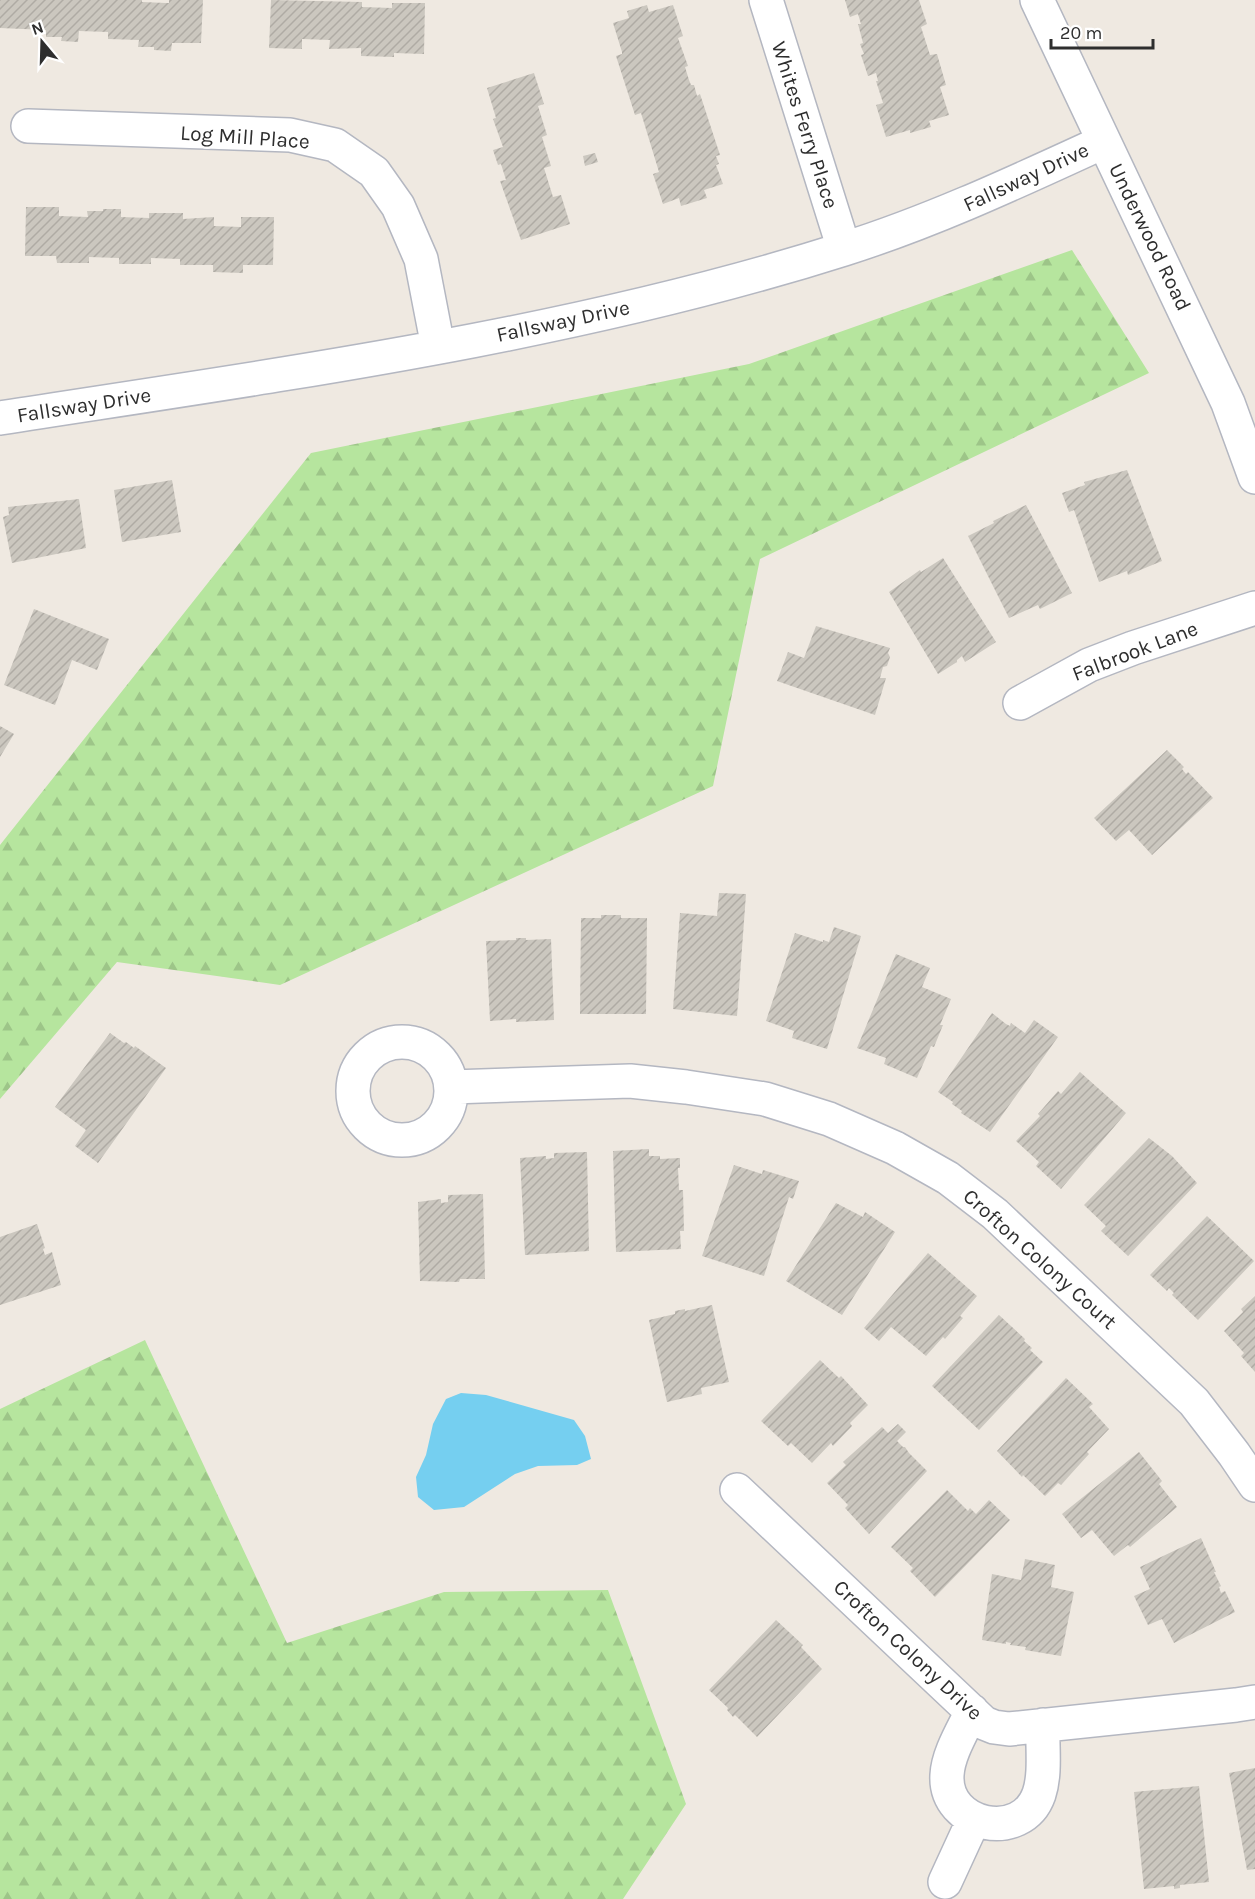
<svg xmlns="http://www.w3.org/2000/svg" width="1255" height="1899" viewBox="0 0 1255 1899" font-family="Karla,sans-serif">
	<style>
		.forest { fill: url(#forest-firs) }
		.water { fill: #75cff0 }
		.building { fill: url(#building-hatch) }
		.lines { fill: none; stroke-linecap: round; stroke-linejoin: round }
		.minor-casing { stroke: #b4b7c1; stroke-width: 36 }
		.minor { stroke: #fff; stroke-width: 33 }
		.labels { text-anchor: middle; stroke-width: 4.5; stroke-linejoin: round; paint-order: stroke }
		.street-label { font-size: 21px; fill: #2e2e2e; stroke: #fff }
	</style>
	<defs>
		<pattern id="forest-firs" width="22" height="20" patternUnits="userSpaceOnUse" patternTransform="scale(1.5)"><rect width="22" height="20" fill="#b6e59e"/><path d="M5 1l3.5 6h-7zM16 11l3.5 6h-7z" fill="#9dc588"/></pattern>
		<pattern id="building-hatch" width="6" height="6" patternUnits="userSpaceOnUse" patternTransform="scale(1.5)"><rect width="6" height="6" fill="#cbc7bf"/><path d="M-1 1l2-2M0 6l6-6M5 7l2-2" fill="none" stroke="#afaba4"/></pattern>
	</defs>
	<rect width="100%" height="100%" fill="#efe9e1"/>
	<!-- forest -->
	<path class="forest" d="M1072 250 1149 373 760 559 713 786 280 985 117 962 0 1099V845L311 453 749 364Z
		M145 1340 287 1643 444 1592 608 1590 686 1804 623 1899H0V1409Z"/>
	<!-- water -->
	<path class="water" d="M461 1393 486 1395 574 1420 585 1436 591 1459 577 1465 538 1466 515 1474 464 1507 434 1510 418 1497 416 1477 426 1455 433 1424 446 1399Z"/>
	<!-- building -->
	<path class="building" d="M0 0H142V2L166 3H169V0H203L201 43H172L171 51 154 50V47H138L139 40 108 39V32L79 31 78 42 61 41 62 37H46V30L0 28Z
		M271 0 362 2V7L392 8V3H425L424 54 394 53V57L361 56V48L329 49 330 40 302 39V49L269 48Z
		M845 0H919L927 24 921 27 930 55 937 54 946 85 940 87 949 115 929 121 931 127 910 133V130L886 137 876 105 883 103 876 81H878L876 73 868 76 861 55 864 54 860 44 863 43 858 24H861L858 14 850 17Z
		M647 5 649 12 673 5 683 36 678 38 688 66 685 67 689 80 691 85H694L697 96 700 94 720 155 716 156 719 164 716 165 723 184 704 190 707 198 681 206 679 198 663 204 653 174 659 172 641 113 635 115 616 56 622 54V52L613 23 629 18 627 11Z
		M534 73 544 104 538 106 547 135 542 137 551 166 544 168 553 197 561 195 570 224 521 240 500 181 506 180 501 164 498 165 493 150 503 147 493 119 496 118 487 88Z
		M595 153 598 162 585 166 583 156Z
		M26 207H59V216L88 217 87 211H103V209H121V217L149 218V213H183V219L214 217V226L241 227V217H274L273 265H243V273L213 272V265H180V259L151 258V264H119V258L89 257V263H57L56 256H25Z
		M1127 470 1162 561 1128 575 1127 571 1099 582 1074 510 1069 512 1062 493 1085 485 1084 482Z
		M172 480 181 532 122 542 114 490Z
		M79 499 86 548 12 563 3 517 9 515 8 507Z
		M1026 505 1072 593 1040 609 1038 605 1009 618 968 536 994 523 993 521Z
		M943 558 996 642 965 662 962 656 957 660V662L938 674 889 592 920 570 921 572Z
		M34 609 109 639 97 670 72 660 55 705 4 685Z
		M816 626 890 648 888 653 890 657 887 666 883 667 880 678H886L875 715 777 681 788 652 804 658Z
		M0 726 14 734 0 757Z
		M1167 750 1184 767 1182 769 1186 774 1188 772 1213 798 1152 855 1129 830 1116 841 1094 818Z
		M719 893 746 894 737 1016 673 1009 680 913 717 916Z
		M601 915H621V918H647L646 1014H580L581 918H601Z
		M834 927 861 936 827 1049 792 1038 794 1031 766 1021 795 933 823 942V940L829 942Z
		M516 938H526V940L551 939 554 1020 516 1022V1019L490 1021 486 941 516 940Z
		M896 954 930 968 922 987 951 999 940 1025H943L934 1047 931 1046 917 1078 884 1064 886 1058 857 1048Z
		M992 1013 1006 1024 1010 1026 1011 1023 1025 1033 1034 1020 1058 1037 990 1132 961 1113 962 1111 952 1104 953 1102 938 1092Z
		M110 1033 124 1043 126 1042 134 1048 135 1046 166 1068 98 1163 75 1146 86 1130 55 1107Z
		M1080 1072 1126 1113 1061 1189 1036 1166 1039 1162 1016 1141 1040 1116 1038 1114 1058 1091 1061 1094Z
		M1149 1138 1172 1156 1197 1183 1128 1256 1101 1231 1106 1226 1084 1205Z
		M649 1149V1156H660V1159L680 1158V1168H678L679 1190H683L684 1231H680L681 1249 616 1252 613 1151Z
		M587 1152 589 1251 525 1255 520 1158 546 1156V1159L554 1158V1153Z
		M734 1165 762 1174 763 1170 799 1181 793 1199 789 1197 764 1276 702 1256Z
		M483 1194 485 1279H460L459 1282 420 1281 418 1202 441 1199V1203L448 1202V1195Z
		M836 1203 863 1217 865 1212 895 1232 842 1315 786 1281Z
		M1207 1216 1254 1261 1198 1320 1172 1295 1174 1293 1169 1288 1167 1291 1150 1275Z
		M37 1224 45 1248 43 1249 45 1255 52 1252 61 1285 0 1305V1237Z
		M928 1253 977 1296 960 1316 963 1318 945 1339 943 1337 926 1356 891 1327 879 1341 864 1328Z
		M1255 1296V1372L1241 1356 1244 1353 1224 1331 1243 1312 1241 1309Z
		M712 1305 729 1382 701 1388 702 1394 667 1402 649 1320 675 1314V1311L685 1309V1311Z
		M999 1315 1025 1339 1024 1341 1032 1348 1030 1350 1043 1362 979 1430 932 1386Z
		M820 1360 839 1378 841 1376 868 1405 850 1423 852 1426 833 1446 831 1443 812 1463 791 1443 788 1446 761 1421Z
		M1066 1378 1093 1404 1089 1407 1109 1429 1087 1452 1089 1454 1061 1485 1058 1483 1045 1496 1023 1475 1022 1477 997 1451Z
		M898 1424 906 1432 897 1441 903 1447H905L909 1453 927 1471 869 1534 845 1508 848 1505 827 1483 846 1465 843 1462 882 1427 888 1433Z
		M1139 1452 1162 1481 1159 1484 1177 1507 1130 1547 1128 1545 1114 1556 1092 1530 1081 1538 1062 1514Z
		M947 1490 968 1511 970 1508 976 1514 989 1500 1010 1520 935 1597 910 1571 913 1568 891 1547Z
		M1201 1538 1216 1572H1214L1221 1586 1219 1587 1221 1593 1225 1591 1235 1612 1174 1643 1162 1619 1148 1625 1134 1596 1150 1589 1140 1567Z
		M1025 1559 1055 1565 1051 1587 1074 1592 1061 1656 1025 1650 1026 1647 1010 1645 1011 1643 1006 1642V1644L982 1640 992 1574 1021 1580Z
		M776 1620 803 1645 801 1647 822 1669 757 1737 735 1715 733 1717 727 1710 728 1708 709 1690Z
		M1255 1768V1869L1247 1870 1229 1773Z
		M1199 1786 1209 1882 1180 1885V1888L1174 1889V1886L1144 1889 1134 1792Z"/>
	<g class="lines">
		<defs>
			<path id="minor" d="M766 0 844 249
				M1037 0 1228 403 1255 477
				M28 126 290 135 335 145 374 172 398 206 421 259 438 347
				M0 418C283 374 570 336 844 249 933 221 1018 181 1103 142
				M1020 703 1089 665 1133 648 1255 608
				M353 1091a49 49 0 1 1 98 0a49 49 0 1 1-98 0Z
				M452 1087 630 1081 686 1087 765 1099 829 1119 895 1148 948 1178 995 1214 1194 1402 1234 1454 1255 1485
				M737 1490 984 1723 994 1727 1009 1729 1236 1705 1255 1702
				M972 1711C963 1730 948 1754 947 1775 944 1827 1022 1843 1039 1794 1046 1773 1042 1747 1043 1725
				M945 1882 974 1819"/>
		</defs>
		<!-- minor casing -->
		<use href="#minor" class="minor-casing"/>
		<!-- minor -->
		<use href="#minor" class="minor"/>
	</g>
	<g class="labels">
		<!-- street labels -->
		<g class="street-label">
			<text transform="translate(805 125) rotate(72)" y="7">Whites Ferry Place</text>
			<text transform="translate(245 137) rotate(4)" y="7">Log Mill Place</text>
			<text transform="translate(1026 177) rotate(-25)" y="7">Fallsway Drive</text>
			<text transform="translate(1150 237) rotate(64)" y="7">Underwood Road</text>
			<text transform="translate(563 321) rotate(-12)" y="7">Fallsway Drive</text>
			<text transform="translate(84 405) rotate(-9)" y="7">Fallsway Drive</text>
			<text transform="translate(1135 651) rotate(-21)" y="7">Falbrook Lane</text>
			<text transform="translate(1040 1259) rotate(42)" y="7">Crofton Colony Court</text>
			<text transform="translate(908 1650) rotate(43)" y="7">Crofton Colony Drive</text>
		</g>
	</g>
	<!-- north arrow -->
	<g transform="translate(42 42) rotate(341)" stroke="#ffffff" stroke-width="4.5" paint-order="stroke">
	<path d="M0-4.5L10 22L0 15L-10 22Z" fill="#2e2e2e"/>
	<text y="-9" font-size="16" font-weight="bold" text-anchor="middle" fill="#2e2e2e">N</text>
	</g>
	<!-- scale -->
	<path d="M1051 39v9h102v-9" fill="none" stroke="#2e2e2e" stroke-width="3"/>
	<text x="1060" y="39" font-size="18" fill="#2e2e2e" stroke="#ffffff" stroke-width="4.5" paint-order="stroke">20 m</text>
</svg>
